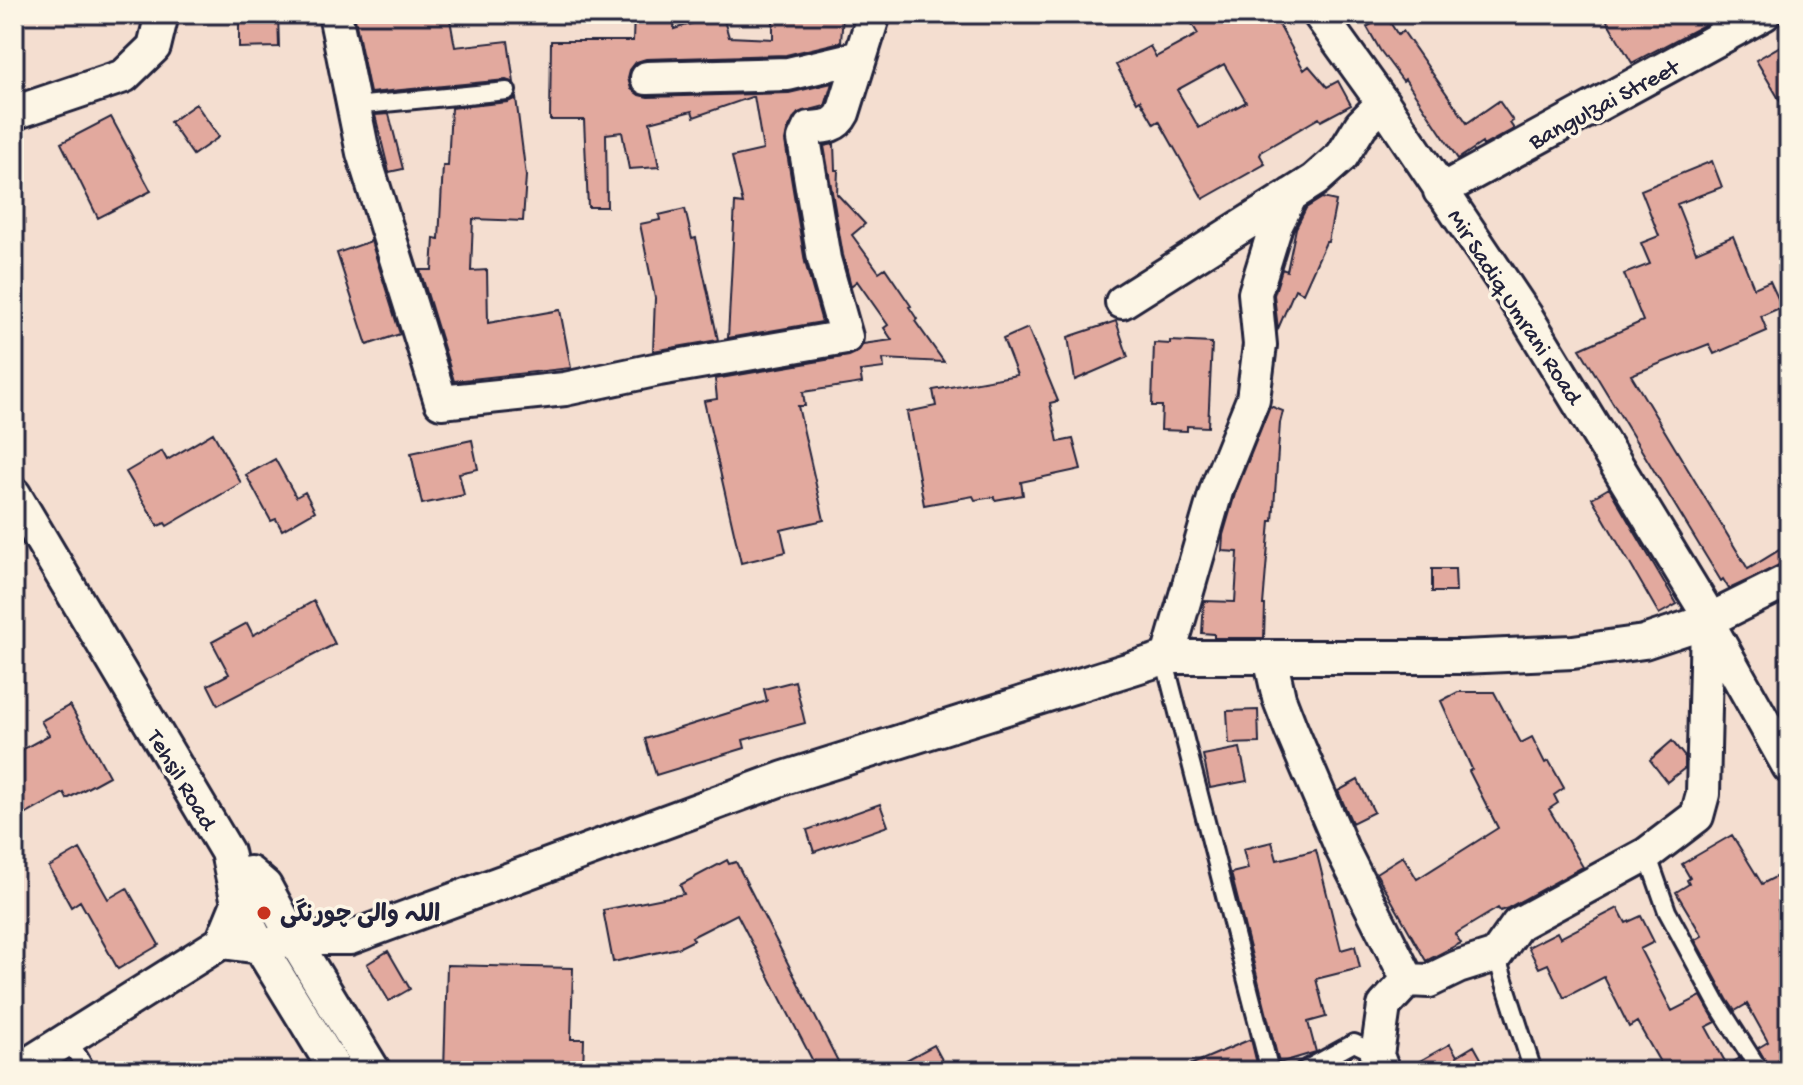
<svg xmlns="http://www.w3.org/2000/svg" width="1803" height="1085" viewBox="0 0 1803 1085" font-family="'Gochi Hand','Playpen Sans Arabic',sans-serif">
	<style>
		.building { fill: #e2a99e; stroke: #22223b; stroke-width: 2; fill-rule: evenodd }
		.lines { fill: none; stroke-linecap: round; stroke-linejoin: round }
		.service-casing { stroke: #22223b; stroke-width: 22 }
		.minor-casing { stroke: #22223b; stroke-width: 38 }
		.service { stroke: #fcf5e5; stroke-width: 16 }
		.minor { stroke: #fcf5e5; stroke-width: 32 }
		.poi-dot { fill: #c8321e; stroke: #fcf5e5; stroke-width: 3 }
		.labels { text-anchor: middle; stroke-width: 7; stroke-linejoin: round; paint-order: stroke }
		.street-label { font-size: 24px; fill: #22223b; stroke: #fcf5e5 }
		.poi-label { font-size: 24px; font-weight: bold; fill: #22223b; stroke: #fcf5e5; text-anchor: start }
	</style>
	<rect width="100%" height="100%" fill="#f4ded0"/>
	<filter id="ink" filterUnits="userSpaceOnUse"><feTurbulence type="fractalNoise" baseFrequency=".0125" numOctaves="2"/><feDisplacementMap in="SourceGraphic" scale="16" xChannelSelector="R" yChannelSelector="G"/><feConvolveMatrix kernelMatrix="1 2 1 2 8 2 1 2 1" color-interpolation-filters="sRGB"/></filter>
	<g filter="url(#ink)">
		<!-- building -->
		<path class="building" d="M239 14H278L279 47 239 48Z
			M354 14H449L455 47 508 41 514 83 506 80 370 93Z
			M634 14H675L674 29 722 14 729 37 773 39V14H843L841 42 786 55 646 59 636 62 630 70 628 78 631 89 639 95 648 97 789 93 832 83 825 106 798 113 787 131 785 141 805 262 822 322 728 338 735 203 743 204 732 157 763 150 754 96 694 117 692 111 650 122 659 167 629 169 622 132 606 134 607 207H588L584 120H550L551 41H633Z
			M1186 14H1273L1304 70 1309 66 1327 87 1338 81 1351 105 1321 121 1319 118 1262 151 1260 155 1265 164 1203 199 1159 121 1154 124 1140 100 1137 102 1116 65 1150 46 1156 57 1198 34ZM1224 64 1246 102 1199 128 1177 90Z
			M1603 14H1701L1706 24 1632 63Z
			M1386 16 1398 35 1403 31 1467 123 1499 101 1513 121 1510 123 1514 129 1483 146 1482 143 1458 159 1405 79 1403 81 1380 50 1367 27Z
			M1789 41V116L1756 60Z
			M516 98 526 176 523 221 473 219 471 271 487 270 488 323 560 310 571 368 454 381 420 270H432L434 238 439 239 443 166H448L451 108 508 102Z
			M196 104 219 137 193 155 170 122Z
			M389 114 403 169 389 172 375 115Z
			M111 117 151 191 98 218 61 143Z
			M834 144 835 170H838L837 194 865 224 852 235 879 272 885 268 911 306 909 307 917 319 915 321 944 362 883 359 884 368 860 371 862 383 803 392 805 406H798L824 520 781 530 786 552 741 563 704 401 717 399 715 379 849 356 858 352 863 344 892 340 884 328 888 325 857 281 851 286 843 255 824 146Z
			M1712 161 1722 187 1677 204 1696 252 1733 236 1754 288 1770 281 1782 307 1761 316 1767 331 1714 354 1709 344 1631 375 1748 569 1789 544V561L1729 589 1723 579 1721 581 1580 349 1643 321 1624 274 1650 264 1641 243 1659 236 1641 190Z
			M1322 198 1336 201 1328 242H1326L1303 293 1295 289 1278 329 1274 295 1282 269 1287 271 1296 228 1306 208Z
			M685 209 692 239 696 238 718 340 653 351 655 298 640 224 660 220 659 215Z
			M371 241 400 334 367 345 337 253Z
			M1116 321 1128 357 1075 380 1068 337Z
			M1028 328 1058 401 1050 403 1058 442 1073 439 1081 469 1021 482 1023 495 995 500 994 497 975 500 973 496 924 505 907 412 936 406 933 390 1017 375 1003 339Z
			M1170 341 1212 343 1208 427 1187 426V431L1161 430 1162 406H1152L1154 343 1170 344Z
			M1270 406 1283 411 1280 423 1273 521H1270L1263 605H1265L1264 638H1214V634L1202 633 1204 601 1235 602 1238 552 1222 551 1223 535 1235 494Z
			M213 433 241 483 167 526 165 523 158 526 126 472 162 451 167 460Z
			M472 440 478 469 459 473 464 495 422 504 411 453Z
			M275 459 296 497 305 492 315 511 282 530 276 519 271 521 246 475Z
			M1609 488 1677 604 1659 614 1592 498Z
			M1432 569H1455L1456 592H1432Z
			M314 601 335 644 218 705 208 685 229 674 212 642 247 623 253 635Z
			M795 681 805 723 743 740 745 748 656 775 645 739 767 701 764 689Z
			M1458 692H1494L1521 743 1532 737 1545 763 1549 761 1564 788 1554 795 1558 803 1549 809 1583 867 1508 908 1500 911 1498 908 1455 934 1461 943 1426 961 1376 873 1403 856 1417 879 1498 828 1469 771 1472 769 1441 701Z
			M70 705 109 776 67 799 64 793 14 821V754L49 735 41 721Z
			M1258 710 1259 743 1229 744 1227 711Z
			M1672 741 1685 757V768L1667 782 1650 760Z
			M1240 748 1247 781 1210 788 1203 755Z
			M1358 780 1374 812 1352 823 1338 791Z
			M880 804 888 826 814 852 807 830Z
			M1732 835 1762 884 1789 870V904L1778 910 1789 929V1071H1771L1758 1048 1768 1042 1747 1004 1735 1011 1727 999 1695 940 1702 936 1676 892 1689 884 1687 880 1690 878 1682 864Z
			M1272 842 1277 860 1316 850 1341 950 1355 946 1360 968 1316 979 1326 1017 1308 1022 1316 1052 1279 1063 1231 873 1248 869 1243 849Z
			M80 849 108 899 127 888 159 945 118 969 80 901 71 907 49 867Z
			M727 860 729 864 736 862 843 1071H818L737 914 692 937 694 940 678 948 613 962 603 910 684 894 680 885Z
			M1618 908 1626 923 1641 916 1654 942 1640 949 1672 1011 1701 996 1716 1022 1706 1027 1727 1065 1739 1058 1747 1071H1665L1637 1022 1629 1027 1604 977 1564 998 1548 964 1539 968 1528 947 1557 932 1560 938Z
			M388 951 410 989 389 1001 367 964Z
			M447 965 573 968 571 1039H584L583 1071H444Z
			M1251 1039 1258 1068 1247 1071H1176Z
			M1450 1044 1457 1056 1474 1046 1488 1071H1402Z
			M934 1045 948 1071H886Z"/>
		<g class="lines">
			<defs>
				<path id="service" d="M1712 14 1727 36
					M354 106 507 91
					M1164 658 1270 1071
					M1647 854 1667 911 1718 1005 1760 1071
					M1496 955 1533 1071
					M68 1039 87 1071
					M1303 1071 1354 1043 1377 1054"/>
				<path id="minor" d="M335 14 363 153 441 402 565 389 659 369 846 337 824 259 804 139 809 128C825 127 836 127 843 113L874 14
					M1319 14 1383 103 1526 316 1702 605 1707 621 1789 767
					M647 78 788 74 860 57
					M14 113 124 76 154 47 162 14
					M1440 191 1764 14
					M1122 302 1315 180 1342 156 1361 125 1383 103
					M14 494 227 852 238 903 260 947 336 1071
					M1168 657 1217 488 1253 399 1260 345 1255 293 1276 225 1291 195
					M1270 657 1279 698 1291 729 1342 849 1408 980 1429 981 1458 967 1496 955 1518 924 1647 854 1697 816 1703 794 1707 621
					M250 873 265 886 293 938 374 1071
					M222 942 260 947 293 938H350L784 778 1168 657H1462L1573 652 1644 642 1707 621 1789 580
					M17 1071 222 942 238 903 265 886
					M1383 1071 1377 1055 1384 1006 1408 980"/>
			</defs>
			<!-- service casing -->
			<use href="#service" class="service-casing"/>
			<!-- minor casing -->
			<use href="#minor" class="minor-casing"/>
			<!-- service -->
			<use href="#service" class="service"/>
			<!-- minor -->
			<use href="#minor" class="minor"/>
		</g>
	</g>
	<!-- markers -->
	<circle class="poi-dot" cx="264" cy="913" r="8"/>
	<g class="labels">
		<!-- street labels -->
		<g class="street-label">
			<text transform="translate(1603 103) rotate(-28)" y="8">Bangulzai Street</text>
			<text transform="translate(1516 306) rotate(57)" y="8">Mir Sadiq Umrani Road</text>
			<text transform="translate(183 779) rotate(59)" y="8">Tehsil Road</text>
		</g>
		<!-- poi labels -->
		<g class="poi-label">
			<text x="280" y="921">اللہ والی چورنگی</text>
		</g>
	</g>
	<!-- margin -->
	<rect width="1803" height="1085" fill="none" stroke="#fcf5e5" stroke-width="48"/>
	<rect x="24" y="24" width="1755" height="1037" fill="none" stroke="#22223b" stroke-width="3" filter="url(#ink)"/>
</svg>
